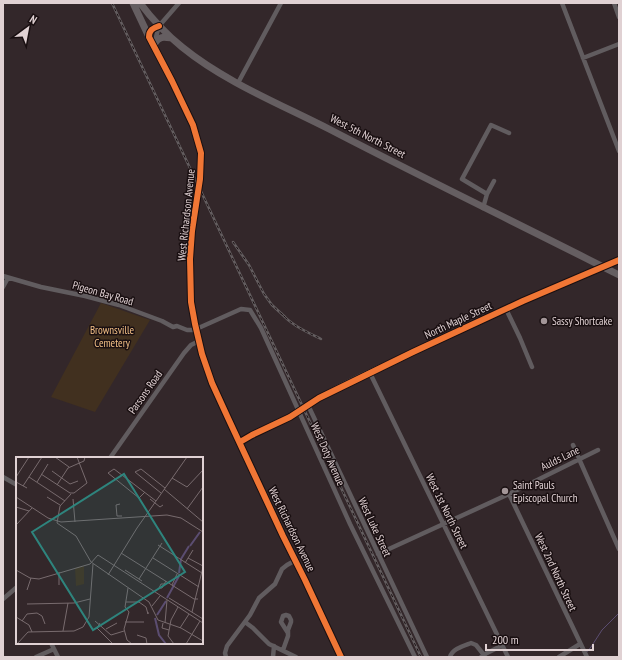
<svg xmlns="http://www.w3.org/2000/svg" width="622" height="660" viewBox="0 0 622 660" font-family="'PT Sans Narrow',sans-serif">
	<style>
		.green { fill: #41301f }
		.lines { fill: none; stroke-linecap: round; stroke-linejoin: round }
		.stream { stroke: #5b4d71; stroke-width: 1 }
		.street { stroke: #615c5f; stroke-width: 4.5 }
		.secondary { stroke: #646063; stroke-width: 6 }
		.primary { stroke: #655e61; stroke-width: 7 }
		.rail-casing { stroke: #645e60; stroke-width: 2.5 }
		.rail { stroke: #190f11; stroke-width: 1; stroke-dasharray: 3; stroke-linecap: butt }
		.cycleway-casing { stroke: #190f11; stroke-width: 8 }
		.cycleway { stroke: #f07635; stroke-width: 6 }
		.poi-dot { fill: #a39698; stroke: #190f11; stroke-width: 1.5 }
		.labels { text-anchor: middle; stroke-width: 3; stroke-linejoin: round; paint-order: stroke }
		.street-label { font-size: 11px; fill: #e0d1d3; stroke: #190f11 }
		.poi-label { font-size: 11px; fill: #e0d1d3; stroke: #190f11; text-anchor: start }
		.park-label { font-size: 11px; fill: #f3c086; stroke: #190f11 }
		.inset-river { fill: none; stroke: #5b4d71; stroke-width: 2 }
		.inset-road { fill: none; stroke: #786b6e; stroke-width: 1 }
		.view { fill: #2e847d; fill-opacity: 0.15; stroke: #2e847d; stroke-width: 2 }
		.inset-edge { fill: none; stroke: #e0d1d3; stroke-width: 2 }
	</style>
	<rect width="100%" height="100%" fill="#33272a"/>
	<!-- green -->
	<path class="green" d="M101 303 150 320 95 412 51 397Z"/>
	<g class="lines">
		<!-- stream -->
		<path class="stream" d="M586 653 591 647 602 630 619 613"/>
		<!-- street -->
		<path class="street" d="M562 3 619 151
			M614 3 619 17
			M159 26C153 28 149 30 149 37L172 81 193 125 201 153 200 179 192 231 190 259 191 302 195 324 202 354 212 383 228 418 283 536 305 580 341 657
			M155 41 159 26 179 3
			M583 58 619 44
			M238 83 281 3
			M487 194 462 179 491 125 509 133
			M483 208 487 194 494 181
			M3 276 41 287 85 296 119 305 162 321 173 327 177 326 187 330H194L203 326 241 309 250 310 261 328 350 524 415 657
			M3 287 8 278
			M506 309 520 338 532 367
			M370 373 508 657
			M240 442 252 435 290 417 308 405 427 657
			M573 445 578 456 580 461 619 549
			M110 458 184 353 191 345 199 341
			M3 477 17 485
			M509 494 587 657
			M378 554 509 494 598 450
			M3 599 17 587
			M245 622 253 628 269 644 296 657
			M51 643 58 657
			M283 650 288 636V630L291 622V620L289 616 286 615 283 616 281 622 288 633
			M36 657 54 649
			M226 657 225 653 227 646 250 615 259 598 275 584 282 569 287 565 296 560
			M273 657 274 646
			M450 657C452 649 463 646 471 643L476 645 484 655
			M481 657 487 653 503 645
			M559 657 580 644"/>
		<!-- secondary -->
		<path class="secondary" d="M308 405C337 386 369 373 400 358 472 323 545 291 619 260"/>
		<!-- primary -->
		<path class="primary" d="M133 3 149 37
			M140 3C152 19 166 34 182 47 225 82 280 104 329 129 425 179 523 226 619 275
			M155 43C159 36 164 37 171 38"/>
		<defs>
			<path id="rail" d="M112 3 421 657
				M233 242 249 265 264 294 272 305 285 317
				M281 313C291 325 307 332 321 339"/>
		</defs>
		<!-- rail casing -->
		<use href="#rail" class="rail-casing"/>
		<!-- rail -->
		<use href="#rail" class="rail"/>
		<defs>
			<path id="cycleway" d="M159 26C153 28 149 30 149 37L172 81 193 125 201 153 200 179 192 231 190 259 191 302 195 324 202 354 212 383 228 418 283 536 305 580 341 657
				M240 442 252 435 290 417 319 398 413 352 523 301 619 260"/>
		</defs>
		<!-- cycleway casing -->
		<use href="#cycleway" class="cycleway-casing"/>
		<!-- cycleway -->
		<use href="#cycleway" class="cycleway"/>
	</g>
	<!-- markers -->
	<g class="poi-dot">
		<circle cx="544" cy="321" r="4"/>
		<circle cx="505" cy="491" r="4"/>
	</g>
	<g class="labels">
		<!-- street labels -->
		<g class="street-label">
			<text transform="translate(368 136) rotate(27)" y="4">West 5th North Street</text>
			<text transform="translate(186 215) rotate(-84)" y="4">West Richardson Avenue</text>
			<text transform="translate(103 293) rotate(16)" y="4">Pigeon Bay Road</text>
			<text transform="translate(458 320) rotate(-25)" y="4">North Maple Street</text>
			<text transform="translate(145 392) rotate(-55)" y="4">Parsons Road</text>
			<text transform="translate(328 454) rotate(66)" y="4">West Doty Avenue</text>
			<text transform="translate(560 458) rotate(-26)" y="4">Aulds Lane</text>
			<text transform="translate(447 511) rotate(64)" y="4">West 1st North Street</text>
			<text transform="translate(375 527) rotate(65)" y="4">West Luke Street</text>
			<text transform="translate(292 529) rotate(64)" y="4">West Richardson Avenue</text>
			<text transform="translate(556 572) rotate(65)" y="4">West 2nd North Street</text>
		</g>
		<!-- poi labels -->
		<g class="poi-label">
			<text x="552" y="325">Sassy Shortcake</text>
			<text x="513" y="489">Saint Pauls<tspan x="513" dy="13">Episcopal Church</tspan></text>
		</g>
		<!-- park labels -->
		<g class="park-label">
			<text x="112" y="334">Brownsville<tspan x="112" dy="13">Cemetery</tspan></text>
		</g>
	</g>
	<!-- overview -->
	<g transform="translate(16 457)">
		<rect width="187" height="187" fill="#33272a"/>
		<path d="M68 109V127L60 129 59 111Z" fill="#41301f"/>
		<path class="inset-river" d="M174 89 184 75M163 116 165 102 173 89M151 141 163 119M141 158 150 144M139 161 143 178 150 187"/>
		<path class="inset-road" d="M39 0 53 10M36 14 54 27 62 24M25 17 54 36H58L71 26 61 0M0 20 13 0M13 20 49 44M156 21 171 30 187 13M0 25 11 31M21 25 32 7M41 28 52 11 68 4 69 0M7 29 26 0M148 32 187 65M129 35 123 41 92 16 98 12 140 44M145 36 119 15 125 12 149 31M55 37 44 49 41 66 60 79 75 105 133 145 142 163 165 171 187 184M0 40 32 61 45 65 151 58 165 61 187 75M31 40 44 48M57 42 59 65M134 42 144 50 147 48M104 47 100 48 101 59H106M0 50 13 54M171 52 187 30M0 68 16 51M142 88 186 116M105 96 178 142H182M137 101 183 130M172 101 187 109M169 106 177 93M0 113 14 121 23 122 74 107 82 98 187 166M109 113 126 124M43 115V128M92 118 121 71 171 0M123 122 146 86M148 127H145L143 131H146L150 124M156 128 161 117M112 131 109 150 113 155 108 172 111 183 116 187M11 133 15 121M153 141 187 162M110 145H123L130 150 132 157V155M11 147 58 146 74 142M136 149 144 139M176 155 187 110M0 160 13 168 16 175M6 164 11 157 21 156 26 159 29 167M79 164 95 178 108 174M109 165H128M84 166 81 171 97 187M147 166 146 171 153 173M149 166 151 143M164 171 173 157M90 172 101 166M47 174 52 146M121 178 130 181 131 187M1 187 12 175 58 174 67 170 73 160 77 107M158 187 152 179 155 163 162 150M170 187 184 164"/>
		<path class="view" d="M108 17 169 115 77 173 16 75Z"/>
		<rect width="187" height="187" class="inset-edge"/>
	</g>
	<!-- border -->
	<rect width="622" height="660" fill="none" stroke="#e0d1d3" stroke-width="8"/>
	<!-- north arrow -->
	<g transform="translate(28 28) rotate(32)" stroke="#190f11" stroke-width="3" paint-order="stroke">
	<path d="M0-3L7 15L0 10L-7 15Z" fill="#e0d1d3"/>
	<text y="-6" font-size="11" font-weight="bold" text-anchor="middle" fill="#e0d1d3">N</text>
	</g>
	<!-- scale -->
	<path d="M486 644v6h107v-6" fill="none" stroke="#e0d1d3" stroke-width="2"/>
	<text x="492" y="644" font-size="12" fill="#e0d1d3" stroke="#190f11" stroke-width="3" paint-order="stroke">200 m</text>
</svg>
